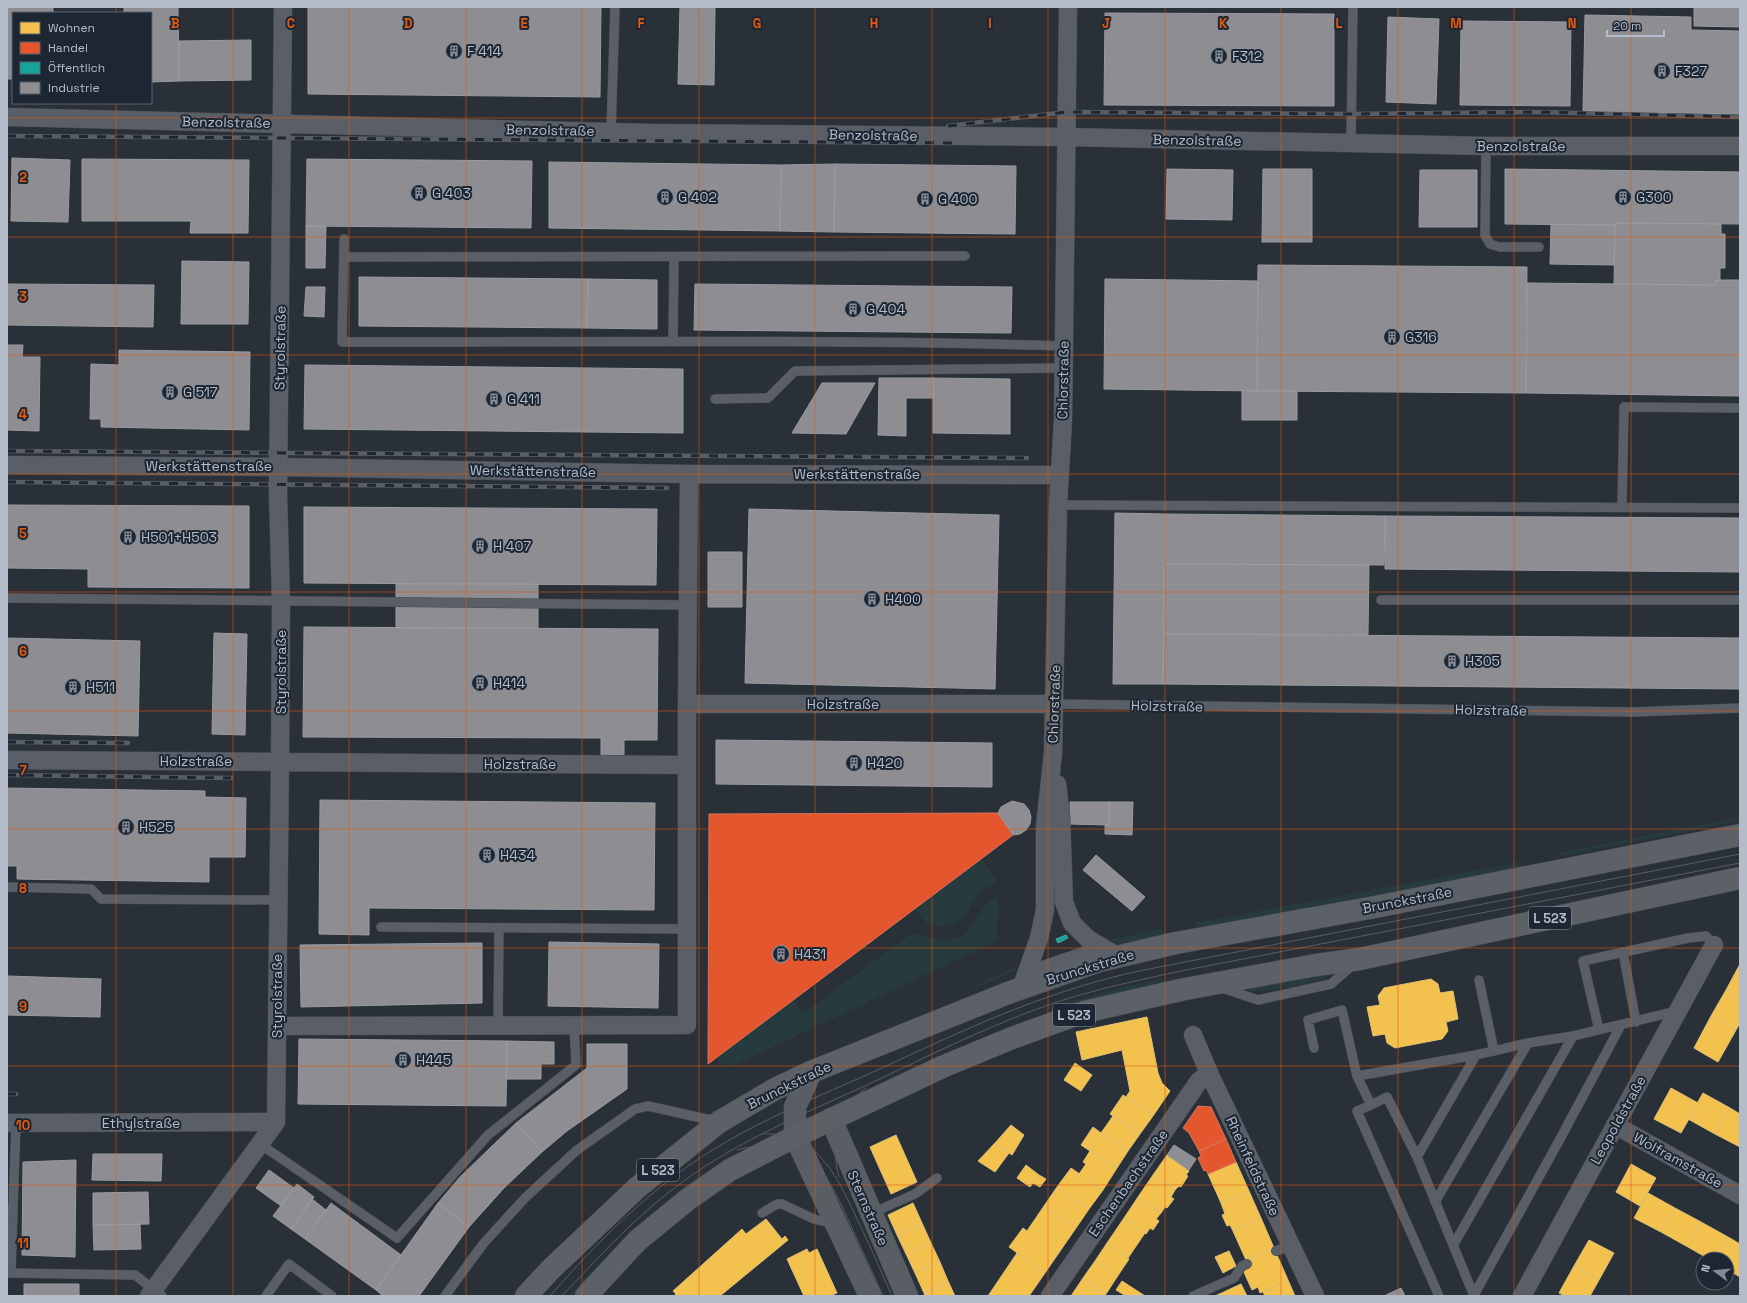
<svg xmlns="http://www.w3.org/2000/svg" width="1747" height="1303" viewBox="0 0 1747 1303" font-family="'Space Grotesk',sans-serif">
	<style>
		.green { fill: #273a3e }
		.homes { fill: #f2c14e; stroke: #dfc073 }
		.shops { fill: #e4572e; stroke: #d6755c }
		.public { fill: #17a398; stroke: #46aaa7 }
		.industry { fill: #8d8d92; stroke: #999ba2 }
		.lines { fill: none; stroke-linecap: round; stroke-linejoin: round }
		.service-casing { stroke: #484c53; stroke-width: 10 }
		.minor-casing { stroke: #484c53; stroke-width: 19 }
		.secondary-casing { stroke: #484c53; stroke-width: 23 }
		.primary-casing { stroke: #484c55; stroke-width: 23 }
		.service { stroke: #5a5e66; stroke-width: 9 }
		.minor { stroke: #5a5e66; stroke-width: 18 }
		.secondary { stroke: #595d64; stroke-width: 22 }
		.primary { stroke: #5c6168; stroke-width: 22 }
		.tram { stroke: #595d64; stroke-width: 1 }
		.rail-casing { stroke: #595d64; stroke-width: 4.5 }
		.rail { stroke: #1d2633; stroke-width: 3; stroke-dasharray: 9; stroke-linecap: butt }
		.grid { fill: none; stroke: #e8590c; stroke-width: 1; stroke-opacity: 0.55 }
		.labels { text-anchor: middle; stroke-width: 4; stroke-linejoin: round; paint-order: stroke }
		.shield { fill: #1d2633; stroke: #878f9c; stroke-width: 1 }
		.shield-label { font-size: 13px; font-weight: bold; fill: #b4bcc9 }
		.poi-label { font-size: 14px; fill: #b4bcc9; stroke: #1d2633; text-anchor: start }
		.street-label { font-size: 14px; fill: #b4bcc9; stroke: #1d2633 }
		.grid-label { font-size: 13px; text-anchor: middle; font-weight: bold; fill: #e8590c; stroke: #1d2633; stroke-width: 4; stroke-linejoin: round; paint-order: stroke }
	</style>
	<rect width="100%" height="100%" fill="#2a3038"/>
	<!-- green -->
	<path class="green" d="M1740 817V821L1561 856 1558 853Z
		M982 859 997 880V883C991 884 986 885 981 890 974 896 971 907 966 914 958 925 939 930 927 923 922 920 919 913 915 909Z
		M1521 862 1523 867 1196 928 1195 923Z
		M998 897 997 941 735 1065H719L718 1056 793 1000 803 1013 911 934C926 934 941 943 957 938 978 931 977 903 998 897Z
		M1159 929 1167 934 1121 944 1109 940Z
		M1014 968 1016 970 973 989 971 987Z
		M1335 973C1323 983 1258 995 1242 990V989Z
		M1171 978V984L1068 1006 1067 1002 1132 985Z
		M701 1173 703 1176 598 1269 574 1296H569L595 1267 647 1217Z"/>
	<!-- homes -->
	<path class="homes" d="M1740 964V998L1726 990Z
		M1431 979 1438 984 1440 993 1453 991 1458 1019 1446 1022 1448 1031 1442 1039 1395 1048 1387 1043 1385 1034 1373 1036 1367 1007 1380 1005 1378 996 1384 988Z
		M1726 990 1740 998V1023L1736 1030 1711 1016Z
		M1711 1016 1736 1030 1718 1062 1694 1048Z
		M1147 1017 1158 1073 1162 1083 1170 1091 1153 1116 1126 1097 1130 1091 1122 1050 1082 1060 1076 1032Z
		M1075 1063 1092 1075 1081 1091 1064 1080Z
		M1671 1088 1698 1103 1681 1133 1654 1119Z
		M1703 1093 1730 1108 1715 1134 1688 1119Z
		M1123 1095 1153 1116 1140 1134 1110 1114Z
		M1730 1108 1740 1114V1147L1715 1134Z
		M1113 1116 1140 1134 1128 1151 1101 1133Z
		M1011 1125 1024 1135 1012 1155 995 1143Z
		M1093 1127 1101 1133 1090 1151 1081 1145Z
		M1101 1133 1128 1151 1117 1168 1090 1151Z
		M896 1135 917 1182 891 1194 870 1147Z
		M995 1143 1009 1153 995 1172 978 1161Z
		M1090 1151 1117 1168 1103 1190 1079 1174 1086 1164 1083 1162Z
		M1167 1155 1189 1171 1186 1175 1188 1176 1181 1187 1179 1186 1175 1190 1153 1175Z
		M1236 1162 1249 1191 1221 1203 1208 1174Z
		M1631 1164 1656 1178 1640 1206 1616 1192Z
		M1026 1165 1039 1175 1030 1187 1017 1178Z
		M1071 1168 1103 1190 1089 1209 1057 1187Z
		M1039 1175 1046 1179 1040 1187 1033 1183Z
		M1153 1175 1175 1190 1171 1197 1174 1199 1167 1208 1165 1207 1161 1213 1138 1197Z
		M1057 1187 1089 1209 1076 1228 1044 1206Z
		M1249 1191 1261 1218 1233 1231 1230 1225 1227 1226 1222 1215 1225 1214 1221 1203Z
		M1648 1193 1675 1208 1661 1232 1634 1218Z
		M1138 1197 1161 1213 1156 1219 1159 1221 1153 1230 1150 1228 1146 1234 1124 1218Z
		M913 1203 922 1223 897 1235 888 1215Z
		M1044 1206 1076 1228 1045 1273 1009 1247 1023 1228 1027 1231Z
		M1675 1208 1701 1222 1688 1247 1661 1232Z
		M1124 1218 1145 1233 1128 1258 1107 1243Z
		M1261 1218 1274 1248 1246 1260 1233 1231Z
		M766 1219 782 1239 785 1236 788 1240 720 1296H674L676 1294 673 1291 742 1229 746 1234Z
		M1701 1222 1728 1237 1716 1259H1709L1688 1247Z
		M922 1223 931 1243 906 1254 897 1235Z
		M1728 1237 1740 1244V1277L1727 1269V1259H1716Z
		M1589 1240 1614 1253 1599 1280 1574 1266Z
		M931 1243 940 1262 915 1273 906 1254Z
		M1107 1243 1129 1259 1117 1277 1095 1261Z
		M1274 1248 1288 1280 1260 1293 1258 1287 1252 1290 1243 1270 1246 1260Z
		M807 1249 809 1253 817 1249 837 1293 830 1296H804L787 1259Z
		M1229 1251 1236 1266 1223 1273 1215 1257Z
		M1017 1253 1045 1273 1029 1296H988Z
		M1095 1261 1117 1277 1106 1294 1083 1278Z
		M940 1262 948 1281 924 1293 915 1273Z
		M1574 1266 1599 1280 1590 1296H1565L1559 1293Z
		M1083 1278 1106 1294 1104 1296H1071Z
		M1288 1280 1295 1296H1265L1263 1292Z
		M948 1281 955 1296H925L924 1293Z
		M1122 1281 1145 1296H1126L1116 1290Z
		M1241 1284 1247 1296H1215Z"/>
	<!-- shops -->
	<path class="shops" d="M998 813 1013 835 708 1064 709 814Z
		M1198 1106 1211 1107 1226 1139 1199 1151 1189 1133 1183 1128Z
		M1226 1139 1236 1162 1208 1174 1206 1170 1204 1171 1198 1158 1201 1156 1199 1151Z"/>
	<!-- public -->
	<path class="public" d="M1066 935 1068 938 1058 943 1056 939Z"/>
	<!-- industry -->
	<path class="industry" d="M7 7H53V13H13V79H7Z
		M124 7H178L179 81 151 82V13H124Z
		M308 7H601L600 97 308 94Z
		M680 7 715 8 714 85 678 84Z
		M1694 7H1740V27L1694 26Z
		M1105 13 1334 14V106L1104 105Z
		M1585 15 1691 17V30L1740 31V114L1583 111Z
		M1388 17 1439 19 1436 104 1386 102Z
		M1461 21 1571 22 1570 106 1460 105Z
		M251 40V80L179 81V41Z
		M12 158 70 160 68 222 11 221Z
		M82 159 249 160 248 233H190L191 221H82Z
		M307 159 532 161 531 228 306 226Z
		M549 162 781 165 780 231 549 228Z
		M835 164 1016 166 1015 234 834 232Z
		M835 164 834 232 780 231 781 165Z
		M1167 169 1233 170 1232 220 1166 219Z
		M1263 169H1312V242H1262Z
		M1505 169 1740 172V224L1615 223V225L1505 224Z
		M1420 170H1477V227H1419Z
		M1615 223 1721 224V234H1725V268H1720V280H1716V285L1614 284Z
		M1551 224 1615 225 1614 265 1550 264Z
		M306 226H326L325 268H306Z
		M182 261 249 262 248 324H181Z
		M1258 265 1527 267 1526 393 1257 391Z
		M359 277 588 279 587 328 359 326Z
		M588 279 657 280V329L587 328Z
		M1105 279 1258 281 1257 391 1104 389Z
		M1716 280H1740V396L1526 393 1527 283 1716 285Z
		M7 284 154 285 153 327 7 325Z
		M695 284 1012 287 1011 333 694 330Z
		M306 287H325L324 317 304 316Z
		M7 345H23L22 357H40L39 431 7 430Z
		M119 350 250 352 249 430 101 427V419H90L91 364 119 365Z
		M305 365 683 369V433L304 429Z
		M879 378H933V398H906V436L878 435Z
		M933 378 1010 379V434L933 433Z
		M822 383H875L846 434 792 433Z
		M1242 390 1297 391V420H1242Z
		M7 505 249 506V588L88 587V569L7 568Z
		M304 507 657 509 656 585 304 583Z
		M749 509 999 515 995 689 745 683Z
		M1115 513 1165 514 1163 684H1113Z
		M1165 514 1385 516 1384 565 1164 564Z
		M1385 516 1740 518V572L1385 569Z
		M708 552H742V607H708Z
		M1164 564 1369 565 1368 635 1164 634Z
		M396 584H538V628H396Z
		M304 627 658 629 657 740H624V757L601 756V738L303 737Z
		M214 633 247 634 245 735 212 734Z
		M1164 634 1740 638V689L1163 684Z
		M7 638 140 641 138 736 7 733Z
		M716 740 992 743V787L716 784Z
		M7 788 205 791V797L246 798 245 857H209V882L17 879V866H7Z
		M320 800 655 803 654 910 369 908V935L319 934Z
		M1012 801 1024 804 1029 810 1031 817 1030 824 1026 830 1020 834 1013 835 998 813 1001 807Z
		M1070 802H1109V825L1070 824Z
		M1109 802H1133L1132 835 1105 834V825H1109Z
		M1096 855 1145 897 1132 911 1083 870Z
		M549 942 659 944 658 1008 548 1006Z
		M482 943V1003L301 1007 300 945Z
		M7 976 101 979 100 1017 7 1015Z
		M299 1039 507 1041 506 1106 298 1104Z
		M507 1041 554 1042V1064H541V1079H506Z
		M587 1044H627V1089L567 1131 542 1152 516 1123 587 1068Z
		M516 1123 542 1152 504 1188 469 1227 438 1203 460 1177Z
		M1174 1145 1196 1159 1189 1170 1167 1155Z
		M93 1154H162L161 1181 92 1180Z
		M76 1160 75 1257 22 1255 23 1162Z
		M269 1170 294 1188 281 1206 256 1188Z
		M297 1184 314 1197 291 1229 273 1216Z
		M148 1192 149 1224 93 1225V1193Z
		M312 1199 326 1210 305 1239 291 1229Z
		M331 1203 401 1255 376 1290 305 1239Z
		M438 1203 469 1227 419 1296H383L376 1290Z
		M140 1224 141 1249 94 1250 93 1225Z
		M24 1284H79V1296H24Z
		M1401 1288 1405 1296H1384Z"/>
	<g class="lines">
		<defs>
			<path id="service" d="M611 132 615 7
				M1351 143 1353 7
				M1486 146 1485 235 1490 244 1500 247H1539
				M344 239 342 342C582 342 823 339 1064 346
				M344 257 965 256
				M673 342 674 257
				M715 399 768 398 795 371 1064 368
				M1058 505 1740 508
				M1622 507 1624 407 1740 408
				M7 598 688 605
				M1381 600H1740
				M1054 704 1633 712 1740 708
				M7 887 91 889 101 899 278 900
				M381 927 687 929
				M1623 952 1636 1022
				M1031 977 1038 967 1085 951 1098 960
				M1479 980 1494 1051
				M1222 988 1258 1000 1331 984 1354 964
				M498 1026 499 928
				M1599 1030 1583 961 1688 938 1706 936 1714 945
				M1314 1048 1308 1020 1342 1010 1357 1076
				M1371 1105 1357 1111 1439 1296
				M260 1144 397 1238 488 1135 576 1065 574 1025
				M1417 1157 1476 1055
				M1435 1202 1528 1043
				M7 1210H13L16 1123
				M762 1213 777 1204H782L814 1219 834 1224
				M872 1213 915 1194 937 1178
				M1454 1244 1573 1036
				M1276 1251 1291 1245
				M7 1273 135 1275 162 1296
				M11 1273 13 1210
				M1474 1295 1560 1139 1621 1025
				M266 1296 289 1264 332 1296
				M445 1296 483 1244 525 1198 577 1150 635 1109 648 1106 715 1121
				M1193 1296 1234 1278 1242 1266 1247 1264
				M1474 1296 1417 1157 1387 1097 1371 1105 1357 1076 1476 1055 1528 1043 1573 1036 1677 1011"/>
			<path id="minor" d="M7 117 652 133 1067 137 1486 146H1740
				M7 465 279 467 689 474 1060 475
				M687 704 689 474
				M7 760 687 765V704H1054
				M1057 784 1061 817 1064 902 1072 923 1088 939 1117 956
				M1021 989 1039 938 1045 910V826L1053 753 1058 505 1063 420 1068 7
				M278 1026 687 1025V765
				M1193 1035 1209 1073 1315 1296
				M7 1123 276 1122
				M1615 1125 1740 1195
				M149 1296 276 1122 280 762 281 602 278 493 283 7
				M1050 1296 1199 1081 1209 1073
				M1522 1296 1714 945"/>
			<path id="secondary" d="M811 1072 795 1107V1136L870 1296
				M831 1119 907 1296"/>
			<path id="primary" d="M526 1296 551 1269 638 1187 719 1122 775 1089 811 1072 1008 993 1099 961 1176 943 1375 907 1740 835
				M586 1296 637 1241 687 1200 730 1170 792 1138 942 1067 1012 1038 1084 1012 1185 989 1316 965 1360 959 1740 878"/>
		</defs>
		<!-- service casing -->
		<use href="#service" class="service-casing"/>
		<!-- minor casing -->
		<use href="#minor" class="minor-casing"/>
		<!-- secondary casing -->
		<use href="#secondary" class="secondary-casing"/>
		<!-- primary casing -->
		<use href="#primary" class="primary-casing"/>
		<!-- service -->
		<use href="#service" class="service"/>
		<!-- minor -->
		<use href="#minor" class="minor"/>
		<!-- secondary -->
		<use href="#secondary" class="secondary"/>
		<!-- primary -->
		<use href="#primary" class="primary"/>
		<!-- tram -->
		<path class="tram" d="M763 1134C819 1131 839 1181 859 1223 871 1247 881 1272 892 1296
			M737 1150C806 1131 827 1172 851 1226 862 1249 872 1273 883 1296
			M839 1177C830 1143 836 1110 866 1088
			M550 1296C598 1241 652 1187 714 1149 771 1114 835 1090 895 1062 976 1024 1056 988 1144 970L1740 854
			M562 1296C600 1256 637 1215 681 1183 738 1141 803 1114 867 1085 929 1056 991 1024 1057 1002 1097 989 1139 980 1181 971L1740 863"/>
		<defs>
			<path id="rail" d="M948 126 1067 112 1351 114 1535 112 1740 117
				M7 136 953 143
				M7 451 1027 458
				M7 482 667 488
				M7 742 128 743
				M7 775 231 778
				M7 1094H16"/>
		</defs>
		<!-- rail casing -->
		<use href="#rail" class="rail-casing"/>
		<!-- rail -->
		<use href="#rail" class="rail"/>
	</g>
	<!-- grid -->
	<path class="grid" d="M116 7V13M233 7V1296M349 7V1296M466 7V1296M582 7V1296M699 7V1296M815 7V1296M932 7V1296M1048 7V1296M1165 7V1296M1281 7V1296M1398 7V1296M1514 7V1296M1631 7V1296M116 103V1296M7 118H1740M7 237H1740M7 355H1740M7 474H1740M7 592H1740M7 711H1740M7 829H1740M7 948H1740M7 1066H1740M7 1185H1740"/>
	<!-- icons -->
	<defs>
		<symbol id="building-ring" viewBox="-11 -11 22 22"><circle r="9.5" fill="#1d2633" stroke="#848b96" stroke-width="1.5"/><path d="M-4-6H4V6H1V3H-1V6H-4ZM-2.5-4.3h1.7v1.8h-1.7ZM.8-4.3h1.7v1.8H.8ZM-2.5-1h1.7V.8h-1.7ZM.8-1h1.7V.8H.8Z" fill="#848b96"/></symbol>
	</defs>
	<g fill-rule="evenodd">
		<use href="#building-ring" x="444" y="41" width="20" height="20"/>
		<use href="#building-ring" x="1209" y="46" width="20" height="20"/>
		<use href="#building-ring" x="1652" y="61" width="20" height="20"/>
		<use href="#building-ring" x="409" y="183" width="20" height="20"/>
		<use href="#building-ring" x="655" y="187" width="20" height="20"/>
		<use href="#building-ring" x="1613" y="187" width="20" height="20"/>
		<use href="#building-ring" x="915" y="189" width="20" height="20"/>
		<use href="#building-ring" x="843" y="299" width="20" height="20"/>
		<use href="#building-ring" x="1382" y="327" width="20" height="20"/>
		<use href="#building-ring" x="160" y="382" width="20" height="20"/>
		<use href="#building-ring" x="484" y="389" width="20" height="20"/>
		<use href="#building-ring" x="118" y="527" width="20" height="20"/>
		<use href="#building-ring" x="470" y="536" width="20" height="20"/>
		<use href="#building-ring" x="862" y="589" width="20" height="20"/>
		<use href="#building-ring" x="1442" y="651" width="20" height="20"/>
		<use href="#building-ring" x="470" y="673" width="20" height="20"/>
		<use href="#building-ring" x="63" y="677" width="20" height="20"/>
		<use href="#building-ring" x="844" y="753" width="20" height="20"/>
		<use href="#building-ring" x="116" y="817" width="20" height="20"/>
		<use href="#building-ring" x="477" y="845" width="20" height="20"/>
		<use href="#building-ring" x="771" y="944" width="20" height="20"/>
		<use href="#building-ring" x="393" y="1050" width="20" height="20"/>
	</g>
	<g class="labels">
		<!-- shield labels -->
		<g class="shield">
			<rect x="1529" y="907" width="42" height="22" rx="3"/>
			<rect x="1053" y="1004" width="42" height="22" rx="3"/>
			<rect x="637" y="1159" width="42" height="22" rx="3"/>
		</g>
		<g class="shield-label">
			<text x="1550" y="923">L 523</text>
			<text x="1074" y="1020">L 523</text>
			<text x="658" y="1175">L 523</text>
		</g>
		<!-- poi labels -->
		<g class="poi-label">
			<text x="467" y="56">F 414</text>
			<text x="1232" y="61">F312</text>
			<text x="1675" y="76">F327</text>
			<text x="432" y="198">G 403</text>
			<text x="678" y="202">G 402</text>
			<text x="1636" y="202">G300</text>
			<text x="938" y="204">G 400</text>
			<text x="866" y="314">G 404</text>
			<text x="1405" y="342">G316</text>
			<text x="183" y="397">G 517</text>
			<text x="507" y="404">G 411</text>
			<text x="141" y="542">H501+H503</text>
			<text x="493" y="551">H 407</text>
			<text x="885" y="604">H400</text>
			<text x="1465" y="666">H305</text>
			<text x="493" y="688">H414</text>
			<text x="86" y="692">H511</text>
			<text x="867" y="768">H420</text>
			<text x="139" y="832">H525</text>
			<text x="500" y="860">H434</text>
			<text x="794" y="959">H431</text>
			<text x="416" y="1065">H445</text>
		</g>
		<!-- street labels -->
		<g class="street-label">
			<text transform="translate(226 122) rotate(1)" y="5">Benzolstraße</text>
			<text transform="translate(550 130) rotate(1)" y="5">Benzolstraße</text>
			<text transform="translate(873 135) rotate(1)" y="5">Benzolstraße</text>
			<text transform="translate(1197 140) rotate(1)" y="5">Benzolstraße</text>
			<text x="1521" y="151">Benzolstraße</text>
			<text transform="translate(280 348) rotate(-89)" y="5">Styrolstraße</text>
			<text transform="translate(1063 380) rotate(-89)" y="5">Chlorstraße</text>
			<text x="209" y="471">Werkstättenstraße</text>
			<text transform="translate(533 471) rotate(1)" y="5">Werkstättenstraße</text>
			<text x="857" y="479">Werkstättenstraße</text>
			<text transform="translate(281 672) rotate(-90)" y="5">Styrolstraße</text>
			<text x="843" y="709">Holzstraße</text>
			<text transform="translate(1054 704) rotate(-88)" y="5">Chlorstraße</text>
			<text transform="translate(1167 706) rotate(1)" y="5">Holzstraße</text>
			<text transform="translate(1491 710) rotate(1)" y="5">Holzstraße</text>
			<text x="196" y="766">Holzstraße</text>
			<text x="520" y="769">Holzstraße</text>
			<text transform="translate(1407 900) rotate(-11)" y="5">Brunckstraße</text>
			<text transform="translate(1090 967) rotate(-17)" y="5">Brunckstraße</text>
			<text transform="translate(277 996) rotate(-90)" y="5">Styrolstraße</text>
			<text transform="translate(789 1085) rotate(-26)" y="5">Brunckstraße</text>
			<text transform="translate(1618 1120) rotate(-61)" y="5">Leopoldstraße</text>
			<text x="141" y="1128">Ethylstraße</text>
			<text transform="translate(1678 1160) rotate(29)" y="5">Wolframstraße</text>
			<text transform="translate(1253 1166) rotate(65)" y="5">Rheinfeldstraße</text>
			<text transform="translate(1128 1183) rotate(-55)" y="5">Eschenbachstraße</text>
			<text transform="translate(868 1208) rotate(66)" y="5">Sternstraße</text>
		</g>
	</g>
	<g class="grid-label">
		<text x="175" y="28">B</text>
		<text x="291" y="28">C</text>
		<text x="408" y="28">D</text>
		<text x="524" y="28">E</text>
		<text x="641" y="28">F</text>
		<text x="757" y="28">G</text>
		<text x="874" y="28">H</text>
		<text x="990" y="28">I</text>
		<text x="1106" y="28">J</text>
		<text x="1223" y="28">K</text>
		<text x="1339" y="28">L</text>
		<text x="1456" y="28">M</text>
		<text x="1572" y="28">N</text>
		<text x="23" y="182">2</text>
		<text x="23" y="301">3</text>
		<text x="23" y="419">4</text>
		<text x="23" y="538">5</text>
		<text x="23" y="656">6</text>
		<text x="23" y="775">7</text>
		<text x="23" y="893">8</text>
		<text x="23" y="1011">9</text>
		<text x="23" y="1130">10</text>
		<text x="23" y="1248">11</text>
	</g>
	<!-- border -->
	<rect width="1747" height="1303" fill="none" stroke="#b4bcc9" stroke-width="16"/>
	<!-- legend -->
	<rect x="12" y="12" width="140" height="92" fill="#1d2633" stroke="#59626f"/>
	<rect x="20" y="22" width="20" height="12" fill="#f2c14e" stroke="#59626f"/>
	<text x="48" y="32" font-size="12" fill="#b4bcc9">Wohnen</text>
	<rect x="20" y="42" width="20" height="12" fill="#e4572e" stroke="#59626f"/>
	<text x="48" y="52" font-size="12" fill="#b4bcc9">Handel</text>
	<rect x="20" y="62" width="20" height="12" fill="#17a398" stroke="#59626f"/>
	<text x="48" y="72" font-size="12" fill="#b4bcc9">Öffentlich</text>
	<rect x="20" y="82" width="20" height="12" fill="#8d8d92" stroke="#59626f"/>
	<text x="48" y="92" font-size="12" fill="#b4bcc9">Industrie</text>
	<!-- north arrow -->
	<g transform="translate(1715 1271) rotate(286)"><circle r="19" fill="#1d2633" stroke="#59626f"/>
	<path d="M0-3L7 15L0 10L-7 15Z" fill="#848b96"/>
	<text y="-6" font-size="11" font-weight="bold" text-anchor="middle" fill="#b4bcc9">N</text>
	</g>
	<!-- scale -->
	<path d="M1607 30v6h57v-6" fill="none" stroke="#b4bcc9" stroke-width="2"/>
	<text x="1613" y="30" font-size="12" fill="#b4bcc9" stroke="#1d2633" stroke-width="3" paint-order="stroke">20 m</text>
</svg>
